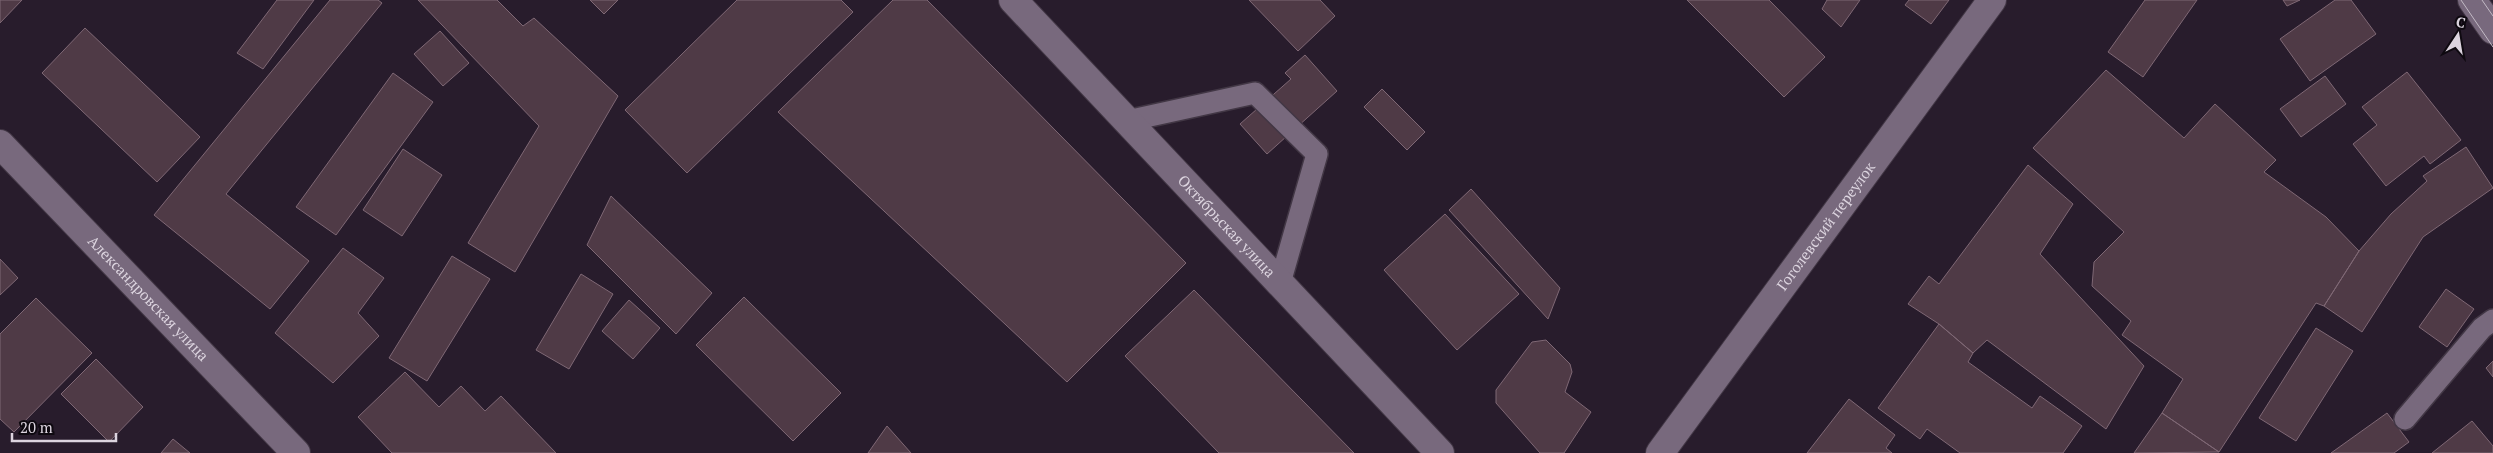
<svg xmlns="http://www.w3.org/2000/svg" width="2493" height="453" viewBox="0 0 2493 453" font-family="'PT Serif',serif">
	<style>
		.building { fill: #4f3a46; stroke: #7f6875 }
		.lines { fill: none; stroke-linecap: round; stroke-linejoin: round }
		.service-casing { stroke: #423745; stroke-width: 24 }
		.minor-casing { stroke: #423745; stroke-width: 30 }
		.tertiary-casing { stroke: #423745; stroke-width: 30 }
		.secondary-casing { stroke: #423745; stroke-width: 30 }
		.service { stroke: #78697d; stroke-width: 21 }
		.minor { stroke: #78697d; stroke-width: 28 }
		.tertiary { stroke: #78697d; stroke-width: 28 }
		.secondary { stroke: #78697d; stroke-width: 28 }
		.tram { stroke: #c2bac5; stroke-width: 1 }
		.labels { text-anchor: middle; stroke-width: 4.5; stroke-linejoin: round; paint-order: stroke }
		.street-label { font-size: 15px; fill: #dcd4df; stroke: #0e0910 }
	</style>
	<rect width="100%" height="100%" fill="#281c2c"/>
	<!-- building -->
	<path class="building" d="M0 0H22L0 23Z
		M277 0H314L263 69 237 53Z
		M330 0H378L382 3 226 194 309 261 270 309 154 215Z
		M418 0H497L523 26 534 18 618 96 515 272 468 243 539 126Z
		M590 0H618L604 14Z
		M737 0H841L853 12 687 173 625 110Z
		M893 0H927L1186 263 1067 382 778 112Z
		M1249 0H1320L1335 16 1298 51Z
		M1687 0H1769L1825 57 1784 97Z
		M1827 0H1860L1841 27 1822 9Z
		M1909 0H1949L1931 24 1905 5Z
		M2145 0H2197L2143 77 2108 52Z
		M2283 0H2300L2287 6Z
		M2335 0H2351L2376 34 2310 81 2280 39Z
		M85 28 200 137 157 182 42 73Z
		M440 31 469 63 443 86 414 54Z
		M1305 55 1337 91 1267 154 1240 124 1291 79 1285 73Z
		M2106 70 2184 138 2215 104 2276 160 2264 172 2326 217 2359 251 2324 306 2316 303 2219 452 2162 413 2183 379 2122 335 2131 321 2092 286 2094 262 2124 232 2033 148Z
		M2407 72 2461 140 2430 164 2424 156 2386 186 2353 144 2377 125 2362 107Z
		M393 73 433 102 336 235 296 207Z
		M2325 76 2346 104 2301 137 2280 109Z
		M1382 89 1425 132 1407 150 1364 107Z
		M2466 147 2493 188 2423 237 2362 332 2324 306 2359 251 2391 214 2427 181 2423 176Z
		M403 149 442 175 402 236 363 210Z
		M2028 165 2073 204 2040 254 2144 366 2106 429 1987 340 1973 353 1939 324 1908 304 1929 276 1939 284Z
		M1471 189 1560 288 1548 319 1449 210Z
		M611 196 712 293 676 334 587 245Z
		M1445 214 1519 294 1457 350 1384 270Z
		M343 248 384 278 358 313 379 336 333 383 275 333Z
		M452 256 490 279 427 381 389 358Z
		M0 259 18 278 0 295Z
		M581 274 613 294 569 369 536 350Z
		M2446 289 2474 309 2447 347 2419 327Z
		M1194 290 1354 453H1219L1125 356Z
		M744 297 841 393 793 441 696 345Z
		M36 298 92 353 14 432 0 419V334Z
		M629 300 660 328 633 359 602 331Z
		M1939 324 1973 353 1968 362 2032 408 2040 396 2082 426 2063 453H1960L1927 429 1920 439 1878 408Z
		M2316 328 2353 351 2296 441 2259 418Z
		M1546 340 1570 364 1572 372 1565 392 1591 412 1564 453H1540L1496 403V390L1532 342Z
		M96 359 143 407 109 442 61 394Z
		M2493 361V377L2486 368Z
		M405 372 439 407 461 386 485 411 501 396 556 453H392L358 417Z
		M1849 399 1895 435 1886 448 1892 453H1807Z
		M2162 413 2219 452 2134 453Z
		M2387 413 2409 442 2394 453H2331Z
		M2472 421 2493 446V453H2432Z
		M887 426 911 453H868Z
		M173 439 190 453H161Z"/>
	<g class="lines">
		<defs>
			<path id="service" d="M1127 121 1255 93 1317 154 1280 283
				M2405 419 2482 328 2493 320"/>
			<path id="minor" d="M2472 0 2493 30"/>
			<g id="tertiary">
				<path id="s1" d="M1013 0 1440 453"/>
			</g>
			<g id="secondary">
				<path id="s2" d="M0 144 296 453"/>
				<path id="s3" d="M1660 453 1992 0"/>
			</g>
		</defs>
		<!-- service casing -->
		<use href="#service" class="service-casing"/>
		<!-- minor casing -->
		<use href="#minor" class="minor-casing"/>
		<!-- tertiary casing -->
		<use href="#tertiary" class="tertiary-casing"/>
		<!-- secondary casing -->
		<use href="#secondary" class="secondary-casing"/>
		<!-- service -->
		<use href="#service" class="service"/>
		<!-- minor -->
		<use href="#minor" class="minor"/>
		<!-- tertiary -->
		<use href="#tertiary" class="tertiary"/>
		<!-- secondary -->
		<use href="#secondary" class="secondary"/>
		<!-- tram -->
		<path class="tram" d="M2461 0 2493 47
			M2482 0 2493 16"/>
	</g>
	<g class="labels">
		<!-- street labels -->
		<g class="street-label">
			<text dy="5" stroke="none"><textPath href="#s3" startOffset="281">Гоголевский переулок</textPath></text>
			<text dy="5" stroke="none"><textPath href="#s1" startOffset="311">Октябрьская улица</textPath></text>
			<text dy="5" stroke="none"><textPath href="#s2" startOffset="214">Александровская улица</textPath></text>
		</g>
	</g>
	<!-- north arrow -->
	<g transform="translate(2458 35) rotate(12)" stroke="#0e0910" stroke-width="4" paint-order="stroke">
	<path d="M0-4L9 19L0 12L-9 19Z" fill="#dcd4df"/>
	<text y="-8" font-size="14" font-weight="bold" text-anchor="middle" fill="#dcd4df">С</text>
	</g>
	<!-- scale -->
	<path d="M12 433v8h104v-8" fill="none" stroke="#dcd4df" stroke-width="2.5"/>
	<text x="20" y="433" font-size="15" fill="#dcd4df" stroke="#0e0910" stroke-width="4" paint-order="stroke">20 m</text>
</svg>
